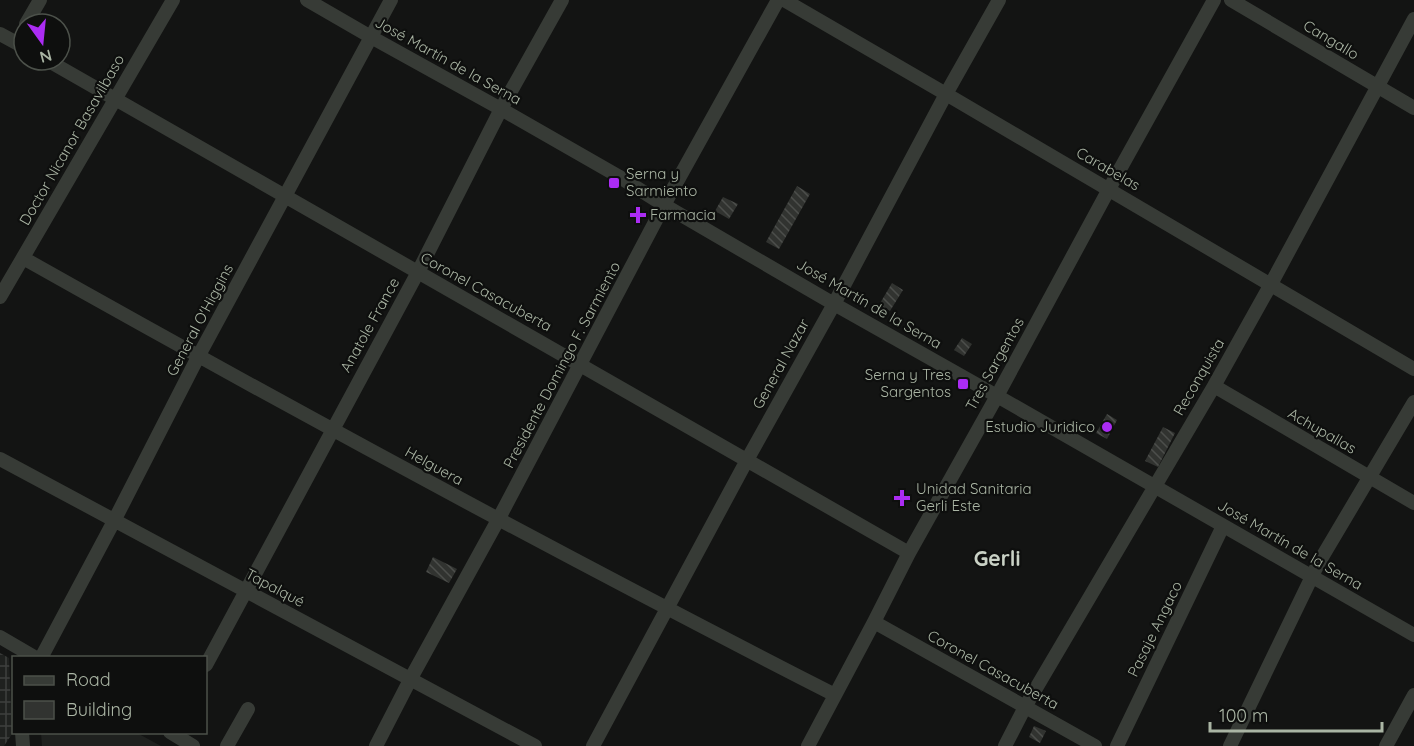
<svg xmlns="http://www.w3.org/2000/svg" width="1414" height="746" viewBox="0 0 1414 746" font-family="Quicksand,sans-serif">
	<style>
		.built { fill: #1f211f }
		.industrial { fill: url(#industrial-grid) }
		.building { fill: url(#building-back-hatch) }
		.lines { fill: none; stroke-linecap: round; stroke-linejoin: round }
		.minor { stroke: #373b36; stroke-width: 14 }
		.poi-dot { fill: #ab2cf3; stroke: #0e0f0e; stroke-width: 2 }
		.labels { text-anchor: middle; stroke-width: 4.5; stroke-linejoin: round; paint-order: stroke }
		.street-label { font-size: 15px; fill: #aab5a4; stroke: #0e0f0e }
		.poi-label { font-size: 15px; fill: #aab5a4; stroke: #0e0f0e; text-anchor: start }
		.district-label { font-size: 21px; font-weight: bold; fill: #c9d1c5; stroke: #0e0f0e }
	</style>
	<defs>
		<pattern id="industrial-grid" width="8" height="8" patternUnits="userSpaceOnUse" patternTransform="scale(1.5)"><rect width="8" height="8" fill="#1f211f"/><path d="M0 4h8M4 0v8" fill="none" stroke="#3d3f3d"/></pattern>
		<pattern id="building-back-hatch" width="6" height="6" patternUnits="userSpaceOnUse" patternTransform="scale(1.5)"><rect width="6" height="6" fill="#313330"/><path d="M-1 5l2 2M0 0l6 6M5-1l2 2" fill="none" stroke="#4c4e4b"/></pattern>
	</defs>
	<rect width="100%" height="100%" fill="#131413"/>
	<!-- built -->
	<path class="built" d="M41 733H137L161 746H42Z"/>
	<!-- industrial -->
	<path class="industrial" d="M0 653 9 658 12 734 4 746H0Z"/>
	<!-- building -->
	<path class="building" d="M797 186 810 194 779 249 766 242Z
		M723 197 738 204 729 219 715 211Z
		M892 283 903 290 890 311 879 305Z
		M962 338 972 344 964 356 954 350Z
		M1107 414 1117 420 1107 439 1096 433Z
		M1163 427 1175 433 1158 467 1145 461Z
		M433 557 457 569 449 583 426 572Z
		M1034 726 1046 731 1040 743 1029 737Z"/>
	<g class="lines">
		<!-- minor -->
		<path class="minor" d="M307 0 371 37 501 109 618 176 664 205 834 304 997 396 1414 635
			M784 0 946 94 1414 369
			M1231 0 1414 108
			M26 24 40 0
			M0 34 24 47
			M47 60 909 553
			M23 258C291 409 561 555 835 695
			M0 297 173 0
			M1214 386 1414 503
			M0 459C178 556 357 649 535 746
			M874 622 1095 746
			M0 637 36 658
			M41 658 114 521 198 357 391 0
			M206 665 418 272 501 109 562 0
			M22 732 23 746
			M170 732 193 746
			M227 746 248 709
			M376 746 411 678 498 520 664 205 778 0
			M593 746 747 460 834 304 946 94 999 0
			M808 746 874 622 909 553 997 396 1109 189 1214 0
			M1005 746 1025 707 1214 386 1271 284 1414 19
			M1117 746 1223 526
			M1230 746 1318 564 1414 402
			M1386 746 1414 695"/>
	</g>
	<!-- markers -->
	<g class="poi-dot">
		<rect x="608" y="177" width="12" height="12" rx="3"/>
		<path d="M635 206h6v6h6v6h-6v6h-6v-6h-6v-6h6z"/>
		<rect x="957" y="378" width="12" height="12" rx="3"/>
		<circle cx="1107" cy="427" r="6"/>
		<path d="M899 489h6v6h6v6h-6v6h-6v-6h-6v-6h6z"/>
	</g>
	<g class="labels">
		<!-- street labels -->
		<g class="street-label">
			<text transform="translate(1331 40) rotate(31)" y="5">Cangallo</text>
			<text transform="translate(448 61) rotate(29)" y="5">José Martín de la Serna</text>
			<text transform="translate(72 140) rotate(-60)" y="5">Doctor Nicanor Basavilbaso</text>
			<text transform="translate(1108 169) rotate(30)" y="5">Carabelas</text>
			<text transform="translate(486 292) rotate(29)" y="5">Coronel Casacuberta</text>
			<text transform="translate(869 304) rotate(30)" y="5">José Martín de la Serna</text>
			<text transform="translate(200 320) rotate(-62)" y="5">General O'Higgins</text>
			<text transform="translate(370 325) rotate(-61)" y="5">Anatole France</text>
			<text transform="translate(781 364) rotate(-61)" y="5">General Nazar</text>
			<text transform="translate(995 364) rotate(-61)" y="5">Tres Sargentos</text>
			<text transform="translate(562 365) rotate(-62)" y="5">Presidente Domingo F. Sarmiento</text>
			<text transform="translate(1199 377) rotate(-60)" y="5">Reconquista</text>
			<text transform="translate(1322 431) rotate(30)" y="5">Achupallas</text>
			<text transform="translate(434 466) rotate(29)" y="5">Helguera</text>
			<text transform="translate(1290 545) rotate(30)" y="5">José Martín de la Serna</text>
			<text transform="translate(275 588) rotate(28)" y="5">Tapalqué</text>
			<text transform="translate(1155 629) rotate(-64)" y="5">Pasaje Angaco</text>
			<text transform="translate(993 670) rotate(29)" y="5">Coronel Casacuberta</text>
		</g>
		<!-- poi labels -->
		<g class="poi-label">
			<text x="626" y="179">Serna y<tspan x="626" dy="17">Sarmiento</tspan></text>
			<text x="650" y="220">Farmacia</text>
			<text x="951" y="380" text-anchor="end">Serna y Tres<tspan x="951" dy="17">Sargentos</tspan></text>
			<text x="1095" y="432" text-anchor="end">Estudio Juridico</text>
			<text x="916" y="494">Unidad Sanitaria<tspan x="916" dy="17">Gerli Este</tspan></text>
		</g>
		<!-- district labels -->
		<g class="district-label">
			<text x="997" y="566">Gerli</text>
		</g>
	</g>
	<!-- legend -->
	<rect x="12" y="656" width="195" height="78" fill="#0e0f0e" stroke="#4c514a" stroke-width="1.5"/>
	<rect x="24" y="676" width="30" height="9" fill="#373b36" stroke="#4c514a" stroke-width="1.5"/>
	<text x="66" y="686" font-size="18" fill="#aab5a4">Road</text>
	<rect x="24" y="701" width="30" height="18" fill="#313330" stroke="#4c514a" stroke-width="1.5"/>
	<text x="66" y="716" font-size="18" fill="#aab5a4">Building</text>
	<!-- north arrow -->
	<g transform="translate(42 42) rotate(165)"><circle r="28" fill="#0e0f0e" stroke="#4c514a" stroke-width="1.5"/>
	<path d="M0-4.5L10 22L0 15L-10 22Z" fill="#ab2cf3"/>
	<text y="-9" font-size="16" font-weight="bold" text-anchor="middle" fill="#aab5a4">N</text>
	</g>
	<!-- scale -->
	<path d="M1210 722v9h172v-9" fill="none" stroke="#aab5a4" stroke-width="3"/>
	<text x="1219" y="722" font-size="18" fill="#aab5a4" stroke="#0e0f0e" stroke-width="4.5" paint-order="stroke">100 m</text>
</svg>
